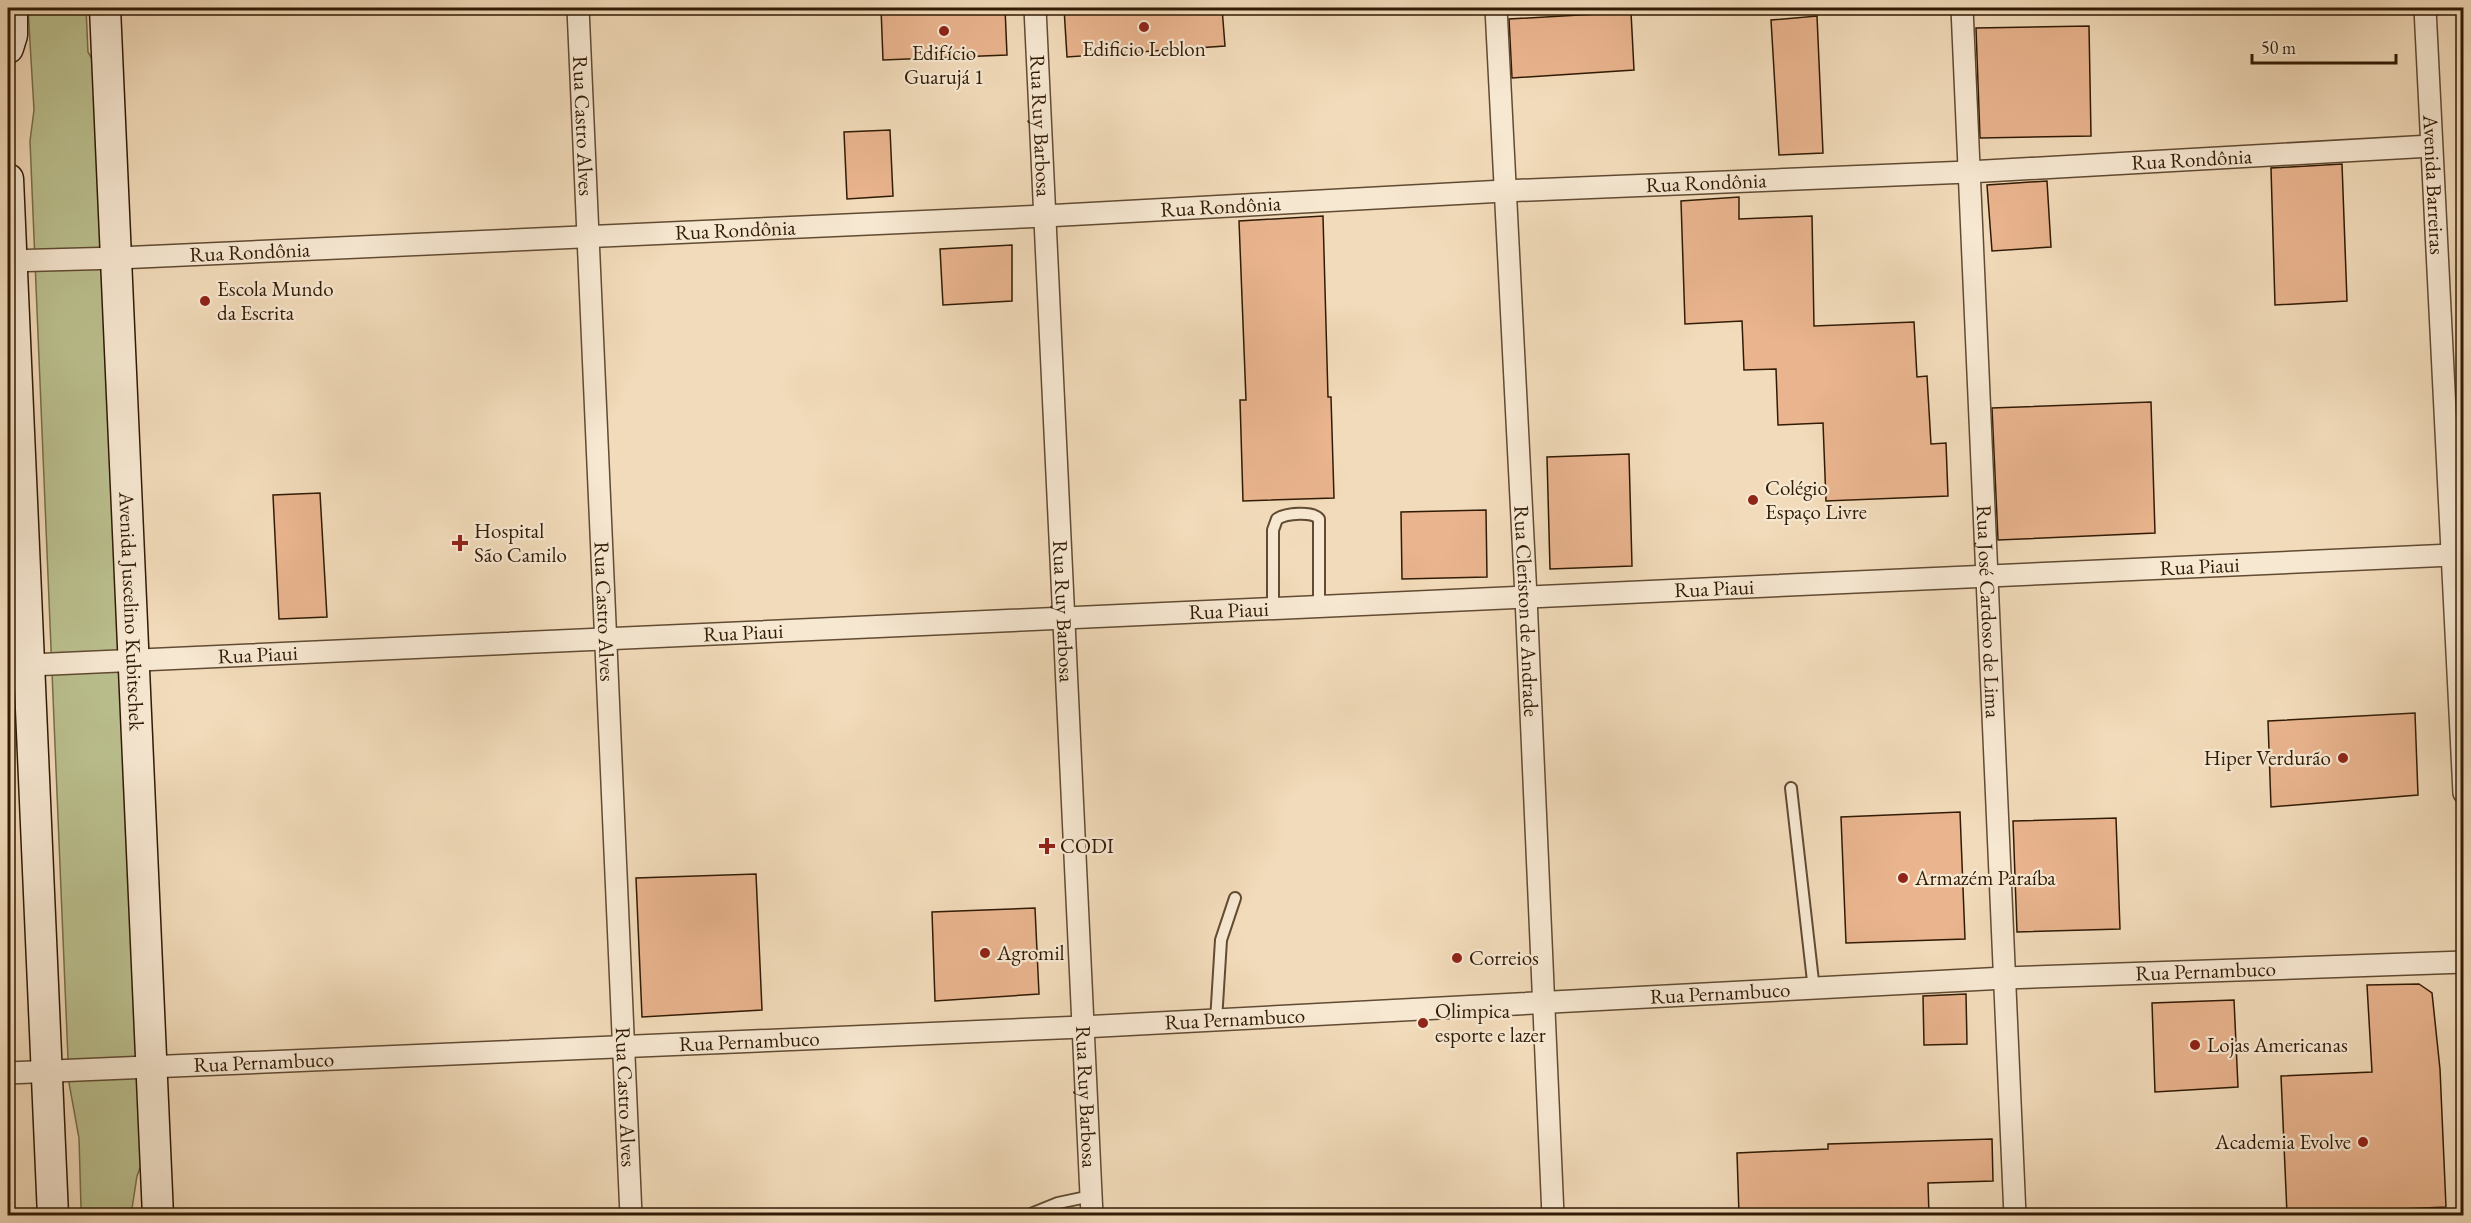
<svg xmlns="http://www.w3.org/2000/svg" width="2471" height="1223" viewBox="0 0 2471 1223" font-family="'EB Garamond',serif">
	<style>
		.green { fill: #bbc08f; stroke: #766e4a; stroke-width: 1.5 }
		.building { fill: #e9b48e; stroke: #311b05; stroke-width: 1.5 }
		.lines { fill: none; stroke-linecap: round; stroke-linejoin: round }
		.lane-casing { stroke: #614b32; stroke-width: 14 }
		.street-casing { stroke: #614b32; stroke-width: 24 }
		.secondary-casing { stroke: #311b05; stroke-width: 33 }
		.lane { stroke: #f7e8d2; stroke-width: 10 }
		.street { stroke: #f7e8d2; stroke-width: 21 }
		.secondary { stroke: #f7e8d2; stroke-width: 30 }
		.poi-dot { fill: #8f2418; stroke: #f7e8d2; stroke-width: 2 }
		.labels { text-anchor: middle; stroke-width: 4.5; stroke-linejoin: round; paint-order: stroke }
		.poi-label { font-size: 21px; fill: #311b05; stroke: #f7e8d2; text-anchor: start }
		.street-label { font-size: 21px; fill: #311b05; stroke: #f7e8d2 }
	</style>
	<rect width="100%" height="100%" fill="#f2dbba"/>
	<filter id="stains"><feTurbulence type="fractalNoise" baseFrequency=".00333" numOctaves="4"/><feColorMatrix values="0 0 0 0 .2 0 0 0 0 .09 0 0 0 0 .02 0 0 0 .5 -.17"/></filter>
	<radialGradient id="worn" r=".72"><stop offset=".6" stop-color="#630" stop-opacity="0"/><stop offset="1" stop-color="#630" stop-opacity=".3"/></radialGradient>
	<!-- green -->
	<path class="green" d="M28 8H86L88 52 102 76 147 1150 137 1176 131 1215H89L81 1208 79 1138 69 1083 30 141 34 110Z"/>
	<!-- building -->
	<path class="building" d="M881 8H1005L1007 55 883 60Z
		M1064 8H1222L1225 46 1067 57Z
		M1631 12 1634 70 1512 78 1509 19Z
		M1817 16 1823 153 1779 155 1771 20Z
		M2089 26 2091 136 1980 138 1976 28Z
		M890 130 893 196 847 199 844 132Z
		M2342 164 2347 301 2275 305 2271 168Z
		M2047 181 2051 247 1992 251 1987 185Z
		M1739 197V219L1812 216 1814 326 1914 322 1917 377 1927 376 1931 444 1946 443 1948 496 1826 501 1823 423 1778 425 1776 369 1744 370 1742 321 1685 324 1681 201Z
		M1323 216 1328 397H1331L1334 498 1243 501 1240 400H1246L1239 221Z
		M1012 245V301L943 305 940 249Z
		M2151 402 2155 533 1998 540 1992 408Z
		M1629 454 1632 566 1550 569 1547 457Z
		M320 493 327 617 279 619 273 495Z
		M1486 510 1487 577 1402 579 1401 512Z
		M2415 713 2418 795 2271 807 2268 721Z
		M1960 812 1965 939 1846 943 1841 817Z
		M2116 818 2120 929 2017 932 2013 821Z
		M756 874 762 1010 642 1017 636 878Z
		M1035 908 1039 994 935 1001 932 912Z
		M2419 984 2432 993 2440 1069 2446 1207 2287 1214 2281 1076 2372 1072 2367 985Z
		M1966 994 1967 1044 1924 1045 1923 996Z
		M2234 1000 2238 1087 2155 1092 2152 1003Z
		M1992 1139 1993 1181 1928 1183 1929 1215H1739L1737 1153 1828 1149V1144Z"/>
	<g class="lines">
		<defs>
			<path id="lane" d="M1273 608V530L1277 519C1286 513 1313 511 1319 519V605
				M1791 788 1814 990
				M1216 1021 1221 940 1235 898
				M1026 1216 1058 1203 1091 1196"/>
			<g id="street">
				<path id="s1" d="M578 8 631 1216"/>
				<path id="s2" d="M1035 8 1092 1216"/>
				<path id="s3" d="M1496 8 1526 597 1553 1216"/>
				<path id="s4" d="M1962 8 2015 1216"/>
				<path id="s5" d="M2425 8 2464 793"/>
				<path id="s6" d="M8 261 118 258 1045 216 1504 191 1968 172 2431 146"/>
				<path id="s7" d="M8 666 2452 555 2464 552"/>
				<path id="s8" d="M8 1073 1082 1027 2005 978 2464 962"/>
			</g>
			<g id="secondary">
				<path id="s9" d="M105 8 158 1216"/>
				<path d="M8 48 12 35V8"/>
				<path d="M8 179 53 1216"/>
			</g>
		</defs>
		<!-- lane casing -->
		<use href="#lane" class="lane-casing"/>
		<!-- street casing -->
		<use href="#street" class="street-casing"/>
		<!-- secondary casing -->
		<use href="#secondary" class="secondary-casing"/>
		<!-- lane -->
		<use href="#lane" class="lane"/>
		<!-- street -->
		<use href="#street" class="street"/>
		<!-- secondary -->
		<use href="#secondary" class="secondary"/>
	</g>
	<!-- markers -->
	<g class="poi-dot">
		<circle cx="1144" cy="27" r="6"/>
		<circle cx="944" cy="31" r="6"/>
		<circle cx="205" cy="301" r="6"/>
		<circle cx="1753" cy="500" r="6"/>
		<path d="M457 534h6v6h6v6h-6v6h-6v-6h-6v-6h6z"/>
		<circle cx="2343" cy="758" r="6"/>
		<path d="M1044 837h6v6h6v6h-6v6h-6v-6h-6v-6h6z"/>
		<circle cx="1903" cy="878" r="6"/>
		<circle cx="985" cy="953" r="6"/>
		<circle cx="1457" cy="958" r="6"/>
		<circle cx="1423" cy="1023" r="6"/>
		<circle cx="2195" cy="1045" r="6"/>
		<circle cx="2363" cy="1142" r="6"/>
	</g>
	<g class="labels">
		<!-- poi labels -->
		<g class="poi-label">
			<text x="1144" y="56" text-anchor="middle">Edificio Leblon</text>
			<text x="944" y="60" text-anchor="middle">Edifício<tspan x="944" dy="24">Guarujá 1</tspan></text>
			<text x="217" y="296">Escola Mundo<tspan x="217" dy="24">da Escrita</tspan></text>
			<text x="1765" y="495">Colégio<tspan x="1765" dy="24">Espaço Livre</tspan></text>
			<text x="474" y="538">Hospital<tspan x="474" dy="24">São Camilo</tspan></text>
			<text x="2331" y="765" text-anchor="end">Hiper Verdurão</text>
			<text x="1060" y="853">CODI</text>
			<text x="1915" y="885">Armazém Paraíba</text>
			<text x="997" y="960">Agromil</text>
			<text x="1469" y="965">Correios</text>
			<text x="1435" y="1018">Olimpica<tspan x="1435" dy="24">esporte e lazer</tspan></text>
			<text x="2207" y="1052">Lojas Americanas</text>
			<text x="2351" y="1149" text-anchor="end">Academia Evolve</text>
		</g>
		<!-- street labels -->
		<g class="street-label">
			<text dy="7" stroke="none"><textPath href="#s1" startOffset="118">Rua Castro Alves</textPath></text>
			<text dy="7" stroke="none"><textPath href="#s2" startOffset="118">Rua Ruy Barbosa</textPath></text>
			<text dy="7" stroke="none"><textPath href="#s6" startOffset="2186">Rua Rondônia</textPath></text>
			<text dy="7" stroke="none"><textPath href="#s6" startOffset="1700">Rua Rondônia</textPath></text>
			<text dy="7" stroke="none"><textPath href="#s5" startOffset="177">Avenida Barreiras</textPath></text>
			<text dy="7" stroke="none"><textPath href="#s6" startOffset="1214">Rua Rondônia</textPath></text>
			<text dy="7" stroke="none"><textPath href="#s6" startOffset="728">Rua Rondônia</textPath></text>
			<text dy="7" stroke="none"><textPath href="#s6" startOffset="242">Rua Rondônia</textPath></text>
			<text dy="7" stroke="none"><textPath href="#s7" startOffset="2194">Rua Piaui</textPath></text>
			<text dy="7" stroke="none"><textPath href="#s7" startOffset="1708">Rua Piaui</textPath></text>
			<text dy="7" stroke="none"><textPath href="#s7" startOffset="1222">Rua Piaui</textPath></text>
			<text dy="7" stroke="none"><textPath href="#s9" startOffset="604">Avenida Juscelino Kubitschek</textPath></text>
			<text dy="7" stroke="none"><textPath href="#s1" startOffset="604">Rua Castro Alves</textPath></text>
			<text dy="7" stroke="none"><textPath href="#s2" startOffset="604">Rua Ruy Barbosa</textPath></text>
			<text dy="7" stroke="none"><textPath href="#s3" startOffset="604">Rua Cleriston de Andrade</textPath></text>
			<text dy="7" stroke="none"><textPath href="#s4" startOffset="604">Rua José Cardoso de Lima</textPath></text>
			<text dy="7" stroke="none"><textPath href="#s7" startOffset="736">Rua Piaui</textPath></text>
			<text dy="7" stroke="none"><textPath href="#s7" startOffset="250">Rua Piaui</textPath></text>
			<text dy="7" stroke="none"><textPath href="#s8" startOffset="2200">Rua Pernambuco</textPath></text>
			<text dy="7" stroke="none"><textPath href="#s8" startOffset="1714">Rua Pernambuco</textPath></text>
			<text dy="7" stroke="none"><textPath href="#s8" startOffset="1228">Rua Pernambuco</textPath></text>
			<text dy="7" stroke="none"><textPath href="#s8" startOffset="742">Rua Pernambuco</textPath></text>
			<text dy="7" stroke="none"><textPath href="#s8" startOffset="256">Rua Pernambuco</textPath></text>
			<text dy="7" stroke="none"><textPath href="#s1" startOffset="1090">Rua Castro Alves</textPath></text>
			<text dy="7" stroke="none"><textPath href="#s2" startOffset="1090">Rua Ruy Barbosa</textPath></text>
		</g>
	</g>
	<!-- margin -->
	<rect width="2471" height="1223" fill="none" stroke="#f2dbba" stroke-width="30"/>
	<rect x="9" y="9" width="2453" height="1205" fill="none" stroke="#311b05" stroke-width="3"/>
	<rect x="15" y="15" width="2441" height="1193" fill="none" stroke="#311b05" stroke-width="1.5"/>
	<!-- scale -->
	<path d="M2252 54v9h144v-9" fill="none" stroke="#311b05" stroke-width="3"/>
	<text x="2261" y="54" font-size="18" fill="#311b05" stroke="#f7e8d2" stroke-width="4.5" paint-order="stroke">50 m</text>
	<rect width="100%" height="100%" filter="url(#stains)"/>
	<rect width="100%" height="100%" fill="url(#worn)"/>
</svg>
